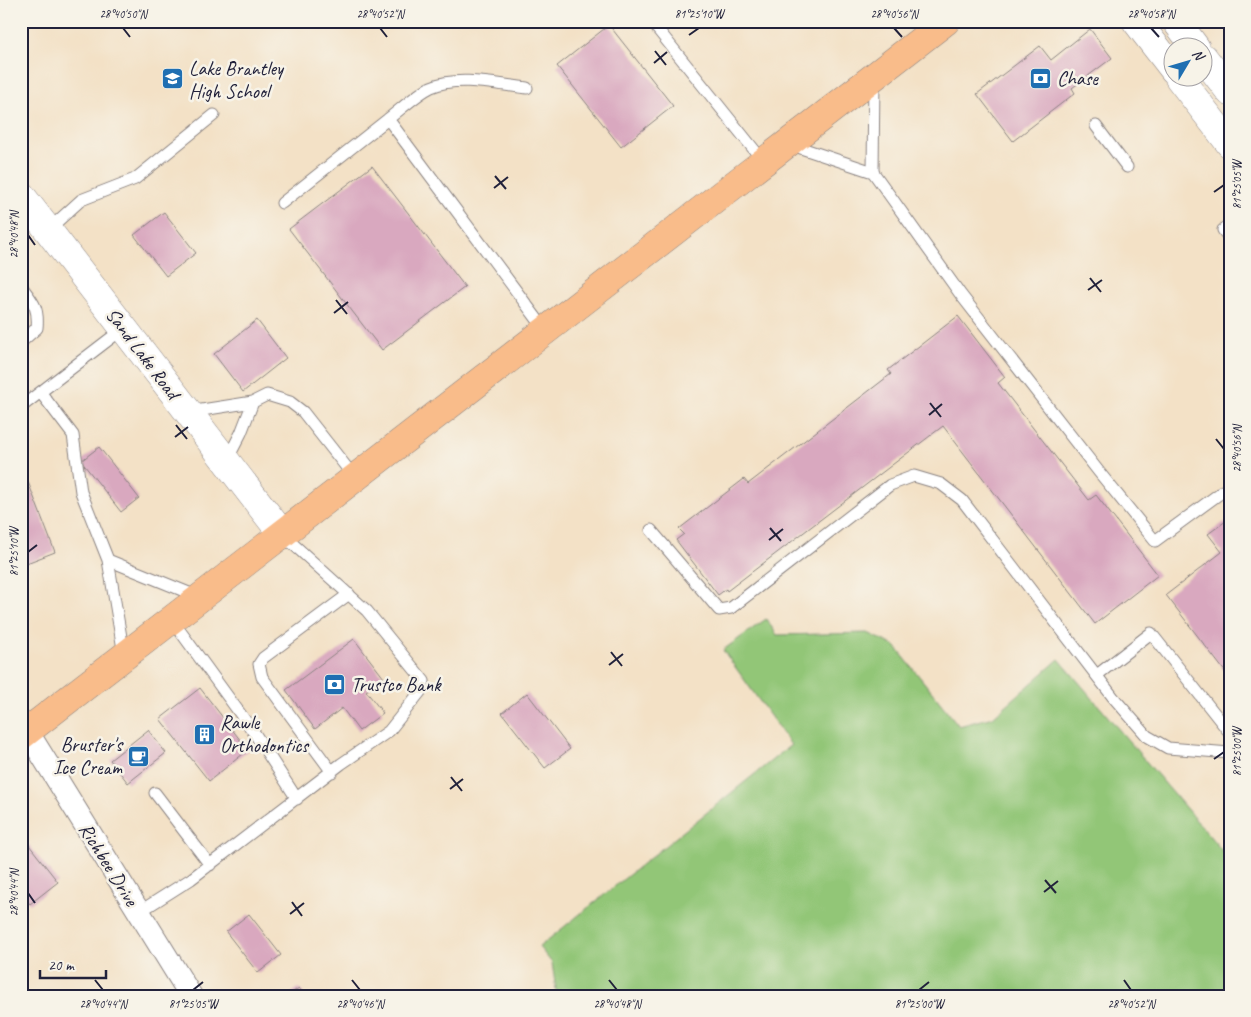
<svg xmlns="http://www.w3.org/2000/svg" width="1251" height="1017" viewBox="0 0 1251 1017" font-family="Caveat,sans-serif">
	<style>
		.green { fill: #92c677; stroke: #5a7459 }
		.building { fill: #d9a8bf }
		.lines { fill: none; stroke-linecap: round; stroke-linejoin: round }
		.service-casing { stroke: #8a8280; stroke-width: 13 }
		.minor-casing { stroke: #8a8280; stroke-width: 24 }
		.tertiary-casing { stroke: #8a8280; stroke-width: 29 }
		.primary-casing { stroke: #8a8280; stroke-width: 29 }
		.service { stroke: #fff; stroke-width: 11 }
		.minor { stroke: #fff; stroke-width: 22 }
		.tertiary { stroke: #fff; stroke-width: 28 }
		.primary { stroke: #f9bc8a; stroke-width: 28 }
		.ticks { fill: none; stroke: #22223b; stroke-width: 2 }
		.labels { text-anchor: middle; stroke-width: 5; stroke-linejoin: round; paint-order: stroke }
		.poi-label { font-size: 20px; fill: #22223b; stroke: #f7f3e8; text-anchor: start }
		.street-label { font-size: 20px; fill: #22223b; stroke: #f7f3e8 }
		.neatline { fill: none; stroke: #22223b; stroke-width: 2 }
		.ticks-label { font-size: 12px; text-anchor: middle; fill: #22223b }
	</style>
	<rect width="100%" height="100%" fill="#f7f3e8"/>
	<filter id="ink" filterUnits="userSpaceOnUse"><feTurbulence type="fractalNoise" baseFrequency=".02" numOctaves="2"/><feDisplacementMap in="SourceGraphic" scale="10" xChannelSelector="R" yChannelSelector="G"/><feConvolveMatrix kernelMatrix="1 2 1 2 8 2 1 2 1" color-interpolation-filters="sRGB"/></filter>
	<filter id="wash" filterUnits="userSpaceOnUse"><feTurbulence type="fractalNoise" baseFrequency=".0096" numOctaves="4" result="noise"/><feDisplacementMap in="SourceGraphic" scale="20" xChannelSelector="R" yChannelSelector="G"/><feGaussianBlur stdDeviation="1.12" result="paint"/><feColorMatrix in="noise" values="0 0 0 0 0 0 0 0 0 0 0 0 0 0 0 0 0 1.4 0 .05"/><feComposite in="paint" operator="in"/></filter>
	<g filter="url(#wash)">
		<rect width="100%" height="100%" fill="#f3e1c6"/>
		<!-- green -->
		<path class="green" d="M766 619 777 635 868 633 895 646 959 726 993 717 1059 659 1230 860V996H557L552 963 539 947 791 745 723 650Z"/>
		<g id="blocks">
			<!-- building -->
			<path class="building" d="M609 25 673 106 621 147 557 66Z
				M1090 29 1112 58 1072 88 1075 93 1013 141 977 94 1040 46 1051 60Z
				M372 166 465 287 382 350 289 229Z
				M164 212 196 253 166 276 134 235Z
				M958 316 1005 377 998 383 1089 500 1096 495 1158 575 1095 624 943 426 727 591 726 589 718 595 676 540 684 534 679 529 744 479 748 484 891 374 888 370Z
				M257 320 286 358 243 392 214 354Z
				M99 447 139 498 121 512 81 461Z
				M25 474 55 552 24 564 21 557V475Z
				M1230 518V678L1166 595 1222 552 1208 534Z
				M354 639 384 678 366 691 383 713 359 731 342 708 315 729 286 690Z
				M200 688 248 750 209 781 160 719Z
				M527 693 570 749 545 768 502 713Z
				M148 730 166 753 128 783 110 760Z
				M29 845 58 882 30 904 21 894V850Z
				M249 914 281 955 258 973 226 932Z
				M299 988 305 996H287Z"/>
		</g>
	</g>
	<g filter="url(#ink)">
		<use href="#blocks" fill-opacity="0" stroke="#8a8280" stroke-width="1"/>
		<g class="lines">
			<defs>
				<path id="service" d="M651 21 764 162
					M388 119C400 110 418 93 431 87 458 75 499 85 527 88
					M1096 126 1127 167
					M789 144 873 172 961 295 1099 472 1155 541 1230 486
					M873 172 874 79
					M282 203 388 119 546 331
					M1230 225 1223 230 1230 239
					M48 230 81 200 135 179 214 115
					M21 286C33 302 39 307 37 328L21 342
					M41 393 73 435 81 492 108 560 124 655
					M253 402 267 395 290 402 303 412 355 478
					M21 407 124 328
					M189 412 253 402 241 433 226 462
					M651 530 719 610 731 608 890 485 914 476 941 484 962 500 1113 697 1147 736 1168 748 1230 753
					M108 560 199 597
					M172 620 255 734 297 799
					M1097 675 1151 633 1230 733
					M332 772 262 677 259 664 263 658 349 594
					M155 793 210 865
					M139 912 191 879 341 764 389 731 420 692 424 681 367 611 283 535"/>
				<path id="minor" d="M27 731 191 996"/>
				<path id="tertiary" d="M1136 21 1174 70
					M1176 21 1196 48
					M1204 58 1230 92
					M1179 78 1230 144
					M21 195 283 535"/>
				<path id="primary" d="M21 736 946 21"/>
			</defs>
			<!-- service casing -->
			<use href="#service" class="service-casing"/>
			<!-- minor casing -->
			<use href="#minor" class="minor-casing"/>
			<!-- tertiary casing -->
			<use href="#tertiary" class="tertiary-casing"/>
			<!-- primary casing -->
			<use href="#primary" class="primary-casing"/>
			<!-- service -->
			<use href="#service" class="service"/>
			<!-- minor -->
			<use href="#minor" class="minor"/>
			<!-- tertiary -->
			<use href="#tertiary" class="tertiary"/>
			<!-- primary -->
			<use href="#primary" class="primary"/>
		</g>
	</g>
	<!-- ticks -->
	<path class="ticks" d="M123 28 130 37M380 28 387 37M894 28 902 37M1151 28 1159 37M689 35 699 28M655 51 666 65M654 63 667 52M495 176 506 189M494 188 508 177M1214 192 1224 185M28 235 35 245M1090 278 1101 292M1088 290 1102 280M336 300 347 314M334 313 348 302M930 403 941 417M929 415 942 404M176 425 187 439M175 437 188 427M1216 439 1224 449M770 528 781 541M769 540 783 529M28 552 37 545M611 652 622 666M609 665 623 654M1214 759 1224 752M451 777 462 791M450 789 463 779M1045 880 1056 893M1044 892 1058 881M28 893 35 903M292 902 302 916M290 914 304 903M95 980 103 990M352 980 360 990M609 980 617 990M1124 980 1131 990M193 990 203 982M919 990 929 982"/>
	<!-- icons -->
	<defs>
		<symbol id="bank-square" viewBox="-11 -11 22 22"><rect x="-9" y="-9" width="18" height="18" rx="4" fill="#1f6fb2" stroke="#f7f3e8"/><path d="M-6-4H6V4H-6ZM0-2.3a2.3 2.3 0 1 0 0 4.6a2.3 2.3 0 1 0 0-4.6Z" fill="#fff"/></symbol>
		<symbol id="school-square" viewBox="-11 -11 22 22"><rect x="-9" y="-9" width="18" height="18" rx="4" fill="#1f6fb2" stroke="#f7f3e8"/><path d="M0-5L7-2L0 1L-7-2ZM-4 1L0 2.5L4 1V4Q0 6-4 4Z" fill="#fff"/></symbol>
		<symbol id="building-square" viewBox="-11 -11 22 22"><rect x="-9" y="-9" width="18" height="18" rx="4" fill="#1f6fb2" stroke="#f7f3e8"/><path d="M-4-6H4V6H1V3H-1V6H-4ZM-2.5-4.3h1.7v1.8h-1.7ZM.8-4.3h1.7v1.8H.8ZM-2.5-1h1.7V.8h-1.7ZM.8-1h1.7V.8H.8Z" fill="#fff"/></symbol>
		<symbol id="cafe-square" viewBox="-11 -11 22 22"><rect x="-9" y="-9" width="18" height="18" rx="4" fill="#1f6fb2" stroke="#f7f3e8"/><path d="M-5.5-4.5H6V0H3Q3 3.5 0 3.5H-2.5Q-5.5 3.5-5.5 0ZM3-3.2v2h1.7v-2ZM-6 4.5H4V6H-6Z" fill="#fff"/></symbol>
	</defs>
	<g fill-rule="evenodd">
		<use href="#bank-square" x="1028" y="66" width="25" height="25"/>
		<use href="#school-square" x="160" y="66" width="25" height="25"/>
		<use href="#bank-square" x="322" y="672" width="25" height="25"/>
		<use href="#building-square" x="192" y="722" width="25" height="25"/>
		<use href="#cafe-square" x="126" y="744" width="25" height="25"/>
	</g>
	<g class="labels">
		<!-- poi labels -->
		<g class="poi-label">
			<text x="189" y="75">Lake Brantley<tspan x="189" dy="23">High School</tspan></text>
			<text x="1057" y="85">Chase</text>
			<text x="351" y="691">Trustco Bank</text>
			<text x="220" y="729">Rawle<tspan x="220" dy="23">Orthodontics</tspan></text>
			<text x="122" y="751" text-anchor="end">Bruster's<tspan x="122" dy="23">Ice Cream</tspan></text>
		</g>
		<!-- street labels -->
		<g class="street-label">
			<text transform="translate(143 353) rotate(53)" y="7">Sand Lake Road</text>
			<text transform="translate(109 864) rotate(58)" y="7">Richbee Drive</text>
		</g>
	</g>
	<!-- margin -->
	<rect width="1251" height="1017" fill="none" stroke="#f7f3e8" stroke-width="55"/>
	<!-- north arrow -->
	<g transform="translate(1188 62) rotate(52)"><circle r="24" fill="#f7f3e8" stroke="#a29fa3"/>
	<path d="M0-4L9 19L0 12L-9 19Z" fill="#1f6fb2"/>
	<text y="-8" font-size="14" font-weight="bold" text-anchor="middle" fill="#22223b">N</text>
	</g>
	<!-- scale -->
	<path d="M40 970v8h66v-8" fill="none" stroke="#22223b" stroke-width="2.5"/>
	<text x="48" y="970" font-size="15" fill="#22223b" stroke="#f7f3e8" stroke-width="4" paint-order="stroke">20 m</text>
	<rect x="28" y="28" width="1196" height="962" class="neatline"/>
	<g class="ticks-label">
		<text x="123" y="18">28°40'50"N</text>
		<text x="380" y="18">28°40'52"N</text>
		<text x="699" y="18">81°25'10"W</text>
		<text x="894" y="18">28°40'56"N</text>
		<text x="1151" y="18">28°40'58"N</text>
		<text transform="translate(1237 185) rotate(-90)" y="4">81°25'05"W</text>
		<text transform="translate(14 235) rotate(-90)" y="4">28°40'48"N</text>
		<text transform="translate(1237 449) rotate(-90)" y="4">28°40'56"N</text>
		<text transform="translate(14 552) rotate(-90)" y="4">81°25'10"W</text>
		<text transform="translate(1237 752) rotate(-90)" y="4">81°25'00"W</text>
		<text transform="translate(14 893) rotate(-90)" y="4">28°40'44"N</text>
		<text x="103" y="1008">28°40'44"N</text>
		<text x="193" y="1008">81°25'05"W</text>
		<text x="360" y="1008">28°40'46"N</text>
		<text x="617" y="1008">28°40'48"N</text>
		<text x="919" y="1008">81°25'00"W</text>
		<text x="1131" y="1008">28°40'52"N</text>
	</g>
</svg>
